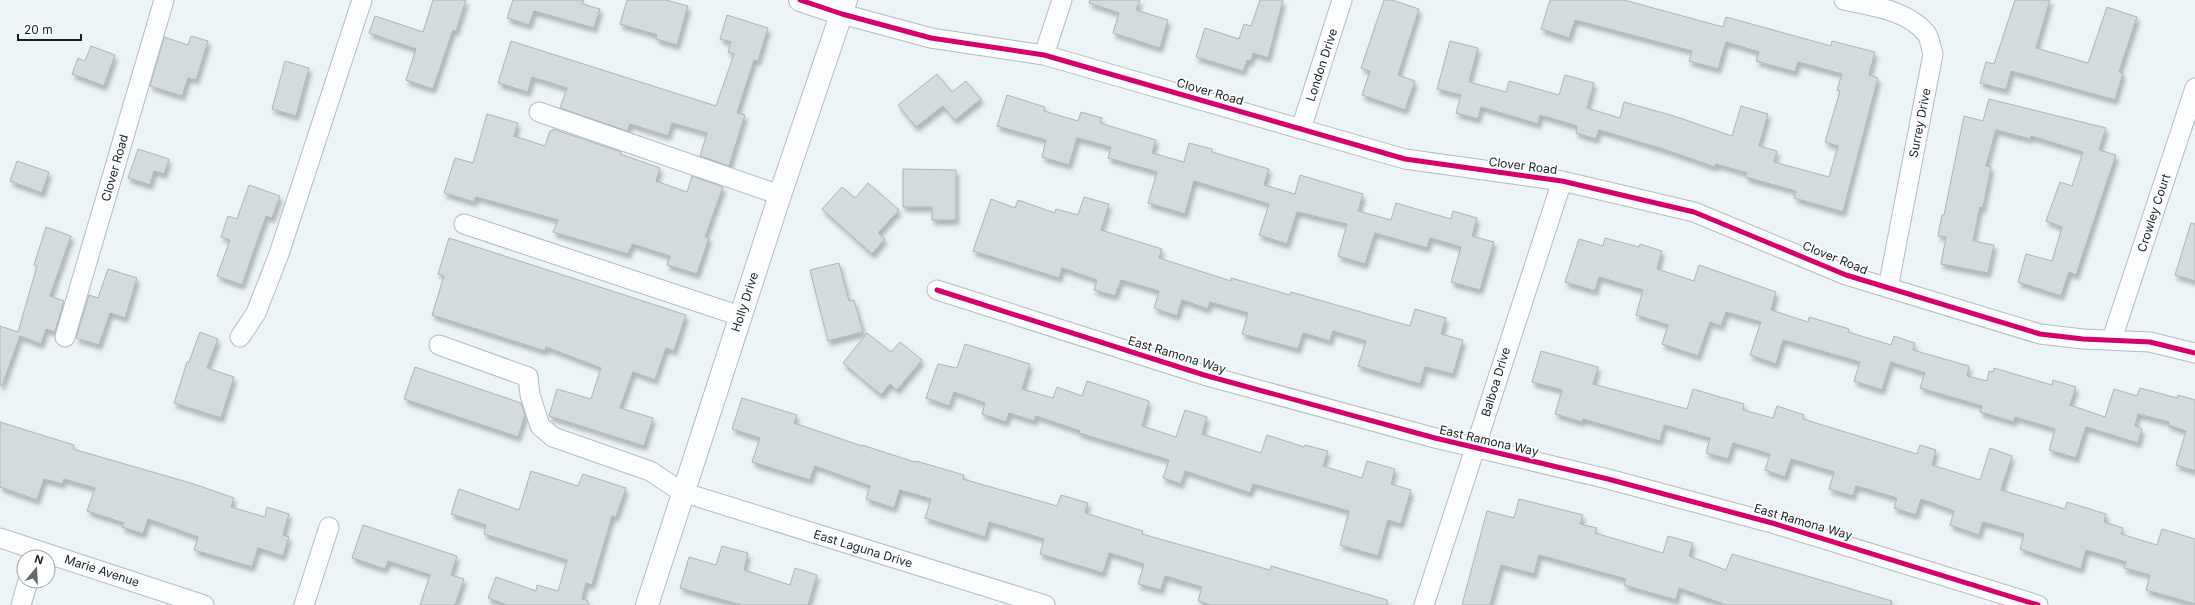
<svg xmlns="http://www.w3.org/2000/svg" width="2195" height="605" viewBox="0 0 2195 605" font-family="Inter,sans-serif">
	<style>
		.building { fill: #d3dbdf; stroke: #acb4b8; filter: url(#shadow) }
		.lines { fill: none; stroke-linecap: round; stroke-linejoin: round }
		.minor-casing { stroke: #b3bbbf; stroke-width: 21 }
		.tertiary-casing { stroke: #b3bbbf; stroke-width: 24 }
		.minor { stroke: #fcfdfe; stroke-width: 19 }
		.tertiary { stroke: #fcfdfe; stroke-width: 22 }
		.cycleway-casing { stroke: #fff; stroke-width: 8 }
		.cycleway { stroke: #d6006c; stroke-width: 5 }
		.labels { text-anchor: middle; stroke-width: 3.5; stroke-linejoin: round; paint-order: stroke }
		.street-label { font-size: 12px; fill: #161f24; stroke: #fff }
	</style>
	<defs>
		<filter id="shadow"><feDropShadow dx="2.5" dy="4.5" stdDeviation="2" flood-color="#0004"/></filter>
	</defs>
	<rect width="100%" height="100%" fill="#ecf4f8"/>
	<!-- building -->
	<path class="building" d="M433 0H466L456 31 453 30 433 89 406 80 416 49 369 33 375 16 423 32Z
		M513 0H584L582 4 600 9 594 28 534 11 529 25 507 18Z
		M627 0H666L688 6 677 45 656 39 657 35 620 24Z
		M1090 0H1140L1136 10 1168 20 1160 48 1113 33 1119 13 1089 3Z
		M1260 0H1283L1268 58 1253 53 1251 61 1247 60 1243 71 1196 57 1205 28 1239 39 1244 24 1251 26Z
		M1384 0H1392L1419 9 1398 75 1415 81 1405 110 1362 95 1370 71 1361 68Z
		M1550 0H1624L1723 27 1726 17 1831 46 1832 41 1875 52 1869 75 1878 78 1843 212 1794 198 1796 191 1745 177 1747 173 1716 164 1715 167 1663 149 1599 130 1596 139 1576 133 1577 126 1540 115 1538 124 1481 107 1478 119 1456 113 1461 95 1437 89 1450 41 1478 48 1469 82 1506 92 1509 81 1559 95 1565 75 1594 83 1587 108 1620 118 1624 102 1674 116 1732 136 1741 106 1768 114 1759 146 1777 151 1774 162 1829 177 1838 146 1825 142 1840 91 1837 90 1842 74 1798 62 1795 72 1756 61 1759 52 1726 42 1718 69 1689 61 1692 51 1575 20 1569 38 1541 29Z
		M2015 0H2050L2036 48 2088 63 2107 7 2137 17 2119 72 2123 73 2115 100 2011 71 2006 90 1980 83 1986 62 1994 64Z
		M727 15 768 28 758 61 754 60 737 113 745 115 729 166 700 156 707 133 672 123 668 136 630 124 627 131 560 108 567 88 532 77 528 92 498 83 511 41 716 106 734 54 728 52 731 42 720 39Z
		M191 36 208 41 196 80 188 78 182 96 150 86 164 37 188 45Z
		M91 46 115 55 104 86 72 74 78 58 85 61Z
		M285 61 309 68 296 116 272 109Z
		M937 74 952 92 966 81 981 99 955 120 943 106 916 127 898 105Z
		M1007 95 1045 107 1044 111 1078 121 1081 112 1102 118 1100 123 1156 140 1152 153 1184 162 1189 143 1212 149V152L1269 169 1264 185 1295 194 1300 175 1363 194 1358 211 1391 220 1396 203 1451 219 1453 211 1477 218 1472 236 1494 242 1480 290 1451 282 1461 247 1430 238 1427 248 1375 233 1365 264 1338 256 1347 224 1297 212 1287 244 1259 235 1269 204 1194 181 1185 214 1148 203 1157 172 1108 158 1111 147 1077 138 1069 165 1042 157 1046 140 997 126Z
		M1989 99 2106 128 2099 150 2116 155 2076 275 2069 272 2061 296 2018 282 2026 254 2052 261 2062 227 2046 221 2060 182 2072 186 2083 152 2031 136 2030 139 1996 130 1986 166 1991 167 1983 208 1980 207 1973 241 1994 245 1988 273 1941 264 1946 237 1938 236 1942 215H1944L1964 116 1983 121Z
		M487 114 518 123 514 136 545 146 550 131H552L553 129 621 152 620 154 660 168 656 181 687 192 692 176 723 187 705 237 709 238 697 274 667 265 670 256 632 244 628 254 553 232 558 220 476 197 474 202 444 193 455 158 473 163Z
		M138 149 169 159 164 174 154 171 150 185 128 178Z
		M17 161 49 172 42 193 10 181Z
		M903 169 956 170V220H932V207H903Z
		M868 183 899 210 878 233 885 239 872 254 822 209 842 187 855 198Z
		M249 185 280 196 272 218 266 216 242 285 217 276 230 240 221 237 228 216 237 219Z
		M1084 197 1109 204 1101 230 1162 249 1159 258 1231 281V278L1290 295 1291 292 1410 326 1415 309 1446 318 1441 334 1463 340 1453 374 1425 367 1420 384 1358 366 1366 341 1333 331 1330 341 1303 333 1298 349 1242 334 1248 313 1210 302 1208 309 1182 300 1177 316 1154 308 1159 291 1121 280 1115 296 1094 290 1097 280 1062 268 1059 278 973 251 991 199 1015 208 1018 200 1055 213 1056 209 1078 215Z
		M2191 223 2195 224V281L2175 275Z
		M46 227 71 236 50 296 64 301 55 332 46 329 41 344 20 336 2 386 0 385V326L18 332 37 266 34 265Z
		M449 238 686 315 674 351 666 348 655 380 633 372 620 408 653 418 644 446 549 416 557 389 591 399 601 368 546 347 545 351 432 315 444 276 438 274Z
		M1605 238 1639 247 1640 244 1662 251 1657 269 1694 281 1699 265 1776 292 1771 310 1808 322 1809 317 1849 329 1848 332 1891 345 1894 336 1915 343 1913 350 1969 366 1967 376 1987 381 1989 371 1993 372 1994 368 2052 385 2053 380 2076 387 2070 405 2105 417 2114 389 2137 396 2140 388 2177 398 2178 395 2195 400V471L2176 465 2186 431 2168 425 2169 422 2138 414 2135 426 2142 429 2138 443 2086 427 2076 458 2049 450 2055 429 2015 417 2014 422 1980 412 1982 406 1920 388 1925 373 1891 362 1882 390 1854 381 1860 362 1783 340 1776 364 1750 355 1761 322 1726 312 1721 326 1710 322 1698 356 1662 344 1668 325 1636 315 1643 290 1599 277 1595 291 1565 282 1579 239 1603 246Z
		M839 263 849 301 854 300 863 332 828 341 810 270Z
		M108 269 137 278 125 318 110 313 99 345 76 338 89 295 98 298Z
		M200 332 218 339 207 368 234 377 221 418 174 403 187 362H189Z
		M867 333 891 352 900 342 922 360 897 390 890 384 881 395 843 363Z
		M965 344 1030 364 1022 389 1053 398 1057 387 1082 396 1087 381 1149 401 1142 426 1176 437 1185 410 1207 417 1202 434 1261 453 1267 435 1304 447 1305 445 1328 451 1323 466 1362 478 1367 461 1395 469 1391 484 1411 490 1401 524 1388 520 1378 556 1340 545 1349 511 1253 484 1250 493 1185 471 1181 484 1163 478 1169 460 1079 433 1080 431 1036 416 1034 421 1009 413 1006 422 982 414 985 403 954 392 949 406 926 398 938 364 957 368Z
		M1541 351 1598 367 1593 384 1687 409 1693 389 1744 404 1743 410 1773 418 1777 406 1804 415 1803 419 1917 454 1920 445 1936 450 1932 465 1980 480 1990 448 2012 456 2001 490 2065 509 2067 502 2106 514 2104 522 2123 528 2121 534 2157 545 2162 529 2195 539V604L2146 590 2150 575 2124 568 2126 562 2086 550 2081 569 2050 559 2020 549 2024 534 1983 522 1979 535 1950 525 1954 511 1921 499 1916 515 1894 508 1897 498 1856 486 1853 496 1829 489 1834 472 1791 459 1785 477 1765 470 1770 454 1733 443 1728 459 1706 453 1710 438 1664 425 1660 441 1583 419 1582 422 1555 414 1562 390 1532 382Z
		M415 367 521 403 525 415 518 437 404 399Z
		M742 398 797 415 794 423 862 446V445L915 462 916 461 964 475 963 479 1057 506 1061 495 1088 503 1085 513 1143 531 1142 534 1270 570 1271 566 1387 600V605H1211L1198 601 1202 587 1165 576 1161 590 1138 584 1144 564 1109 553 1103 573 1040 554 1044 539 989 522 985 537 925 518 931 499 900 490 894 508 866 499 870 486 815 466 810 480 752 462 760 438 732 429Z
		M0 422 74 445 73 449 194 484 234 498 231 507 265 517 267 507 289 514 283 535 289 537 283 556 258 548 252 567 194 550 198 537 148 519 143 534 122 527 124 523 87 511 95 488 64 479 62 484 44 479 37 500 0 487Z
		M531 471 578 486 583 474 626 488 616 517 612 516 592 585 586 583 582 599 588 601V605H507L488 598 496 577 536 591 537 585 558 591 567 560 484 534 486 525 451 514 459 489 519 510Z
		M1519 499 1583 515 1580 524 1597 528 1595 533 1663 553 1668 536 1693 543 1689 556 1726 570 1732 554 1892 601 1891 605H1726L1679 588 1676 600 1624 585 1626 579 1539 555 1534 574 1501 565 1490 605H1462L1487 511 1514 518Z
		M363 525 457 556 451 575 464 579 455 605H420L430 575 388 561 385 569 352 558Z
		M722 546 748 553 744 570 790 585 795 568 817 575 808 605H741L680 588 689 557 716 565Z"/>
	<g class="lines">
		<defs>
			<path id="minor" d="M1844 0C1872 6 1907 10 1926 33 1930 38 1931 48 1933 54L1888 288
				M842 14 931 38 1044 55 1405 159 1562 181 1694 212 1846 275 2040 334 2083 339 2150 342 2195 353
				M1044 55 1062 0
				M539 112 780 195
				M1301 129 1342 0
				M464 224 740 316
				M937 290 1204 375 1435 438 1608 479 1772 523 2038 605
				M65 337 164 0
				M240 337 256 313 279 254 362 0
				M2112 339 2195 88
				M439 345 528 377 530 395 540 426 553 437 650 471 682 492 1045 605
				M0 538 204 605
				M21 605 28 581
				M304 605 329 527
				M1424 605 1562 181"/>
			<path id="tertiary" d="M800 0 842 14
				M647 605 780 195 846 0"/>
		</defs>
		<!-- minor casing -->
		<use href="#minor" class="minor-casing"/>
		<!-- tertiary casing -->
		<use href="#tertiary" class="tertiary-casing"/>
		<!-- minor -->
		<use href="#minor" class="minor"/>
		<!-- tertiary -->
		<use href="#tertiary" class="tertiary"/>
		<defs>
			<path id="cycleway" d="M800 0 842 14 931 38 1044 55 1405 159 1562 181 1694 212 1846 275 2040 334 2083 339 2150 342 2195 353
				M937 290 1204 375 1435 438 1608 479 1772 523 2038 605"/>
		</defs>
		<!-- cycleway casing -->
		<use href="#cycleway" class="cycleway-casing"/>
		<!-- cycleway -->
		<use href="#cycleway" class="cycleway"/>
	</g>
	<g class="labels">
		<!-- street labels -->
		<g class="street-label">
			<text transform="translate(1322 65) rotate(-72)" y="4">London Drive</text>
			<text transform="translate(1210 92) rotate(16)" y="4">Clover Road</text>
			<text transform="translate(1920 123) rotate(-79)" y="4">Surrey Drive</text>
			<text transform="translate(1523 166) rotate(7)" y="4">Clover Road</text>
			<text transform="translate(115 168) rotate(-74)" y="4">Clover Road</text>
			<text transform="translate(2154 213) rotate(-72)" y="4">Crowley Court</text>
			<text transform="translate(1835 258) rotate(22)" y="4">Clover Road</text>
			<text transform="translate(745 302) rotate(-72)" y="4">Holly Drive</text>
			<text transform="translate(1177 355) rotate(17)" y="4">East Ramona Way</text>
			<text transform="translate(1496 382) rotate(-73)" y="4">Balboa Drive</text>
			<text transform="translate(1489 441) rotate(13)" y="4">East Ramona Way</text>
			<text transform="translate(1803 522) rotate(16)" y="4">East Ramona Way</text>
			<text transform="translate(863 549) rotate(17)" y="4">East Laguna Drive</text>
			<text transform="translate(102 571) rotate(18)" y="4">Marie Avenue</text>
		</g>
	</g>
	<!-- north arrow -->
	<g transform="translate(36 569) rotate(18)"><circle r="19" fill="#ffffff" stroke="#a2a5a7"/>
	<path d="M0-3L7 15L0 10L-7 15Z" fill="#616a6e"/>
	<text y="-6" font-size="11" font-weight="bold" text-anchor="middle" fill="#161f24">N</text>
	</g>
	<!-- scale -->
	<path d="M18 34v6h63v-6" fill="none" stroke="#161f24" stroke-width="2"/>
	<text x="24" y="34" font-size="12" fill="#161f24" stroke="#ffffff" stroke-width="3" paint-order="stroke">20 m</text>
</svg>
